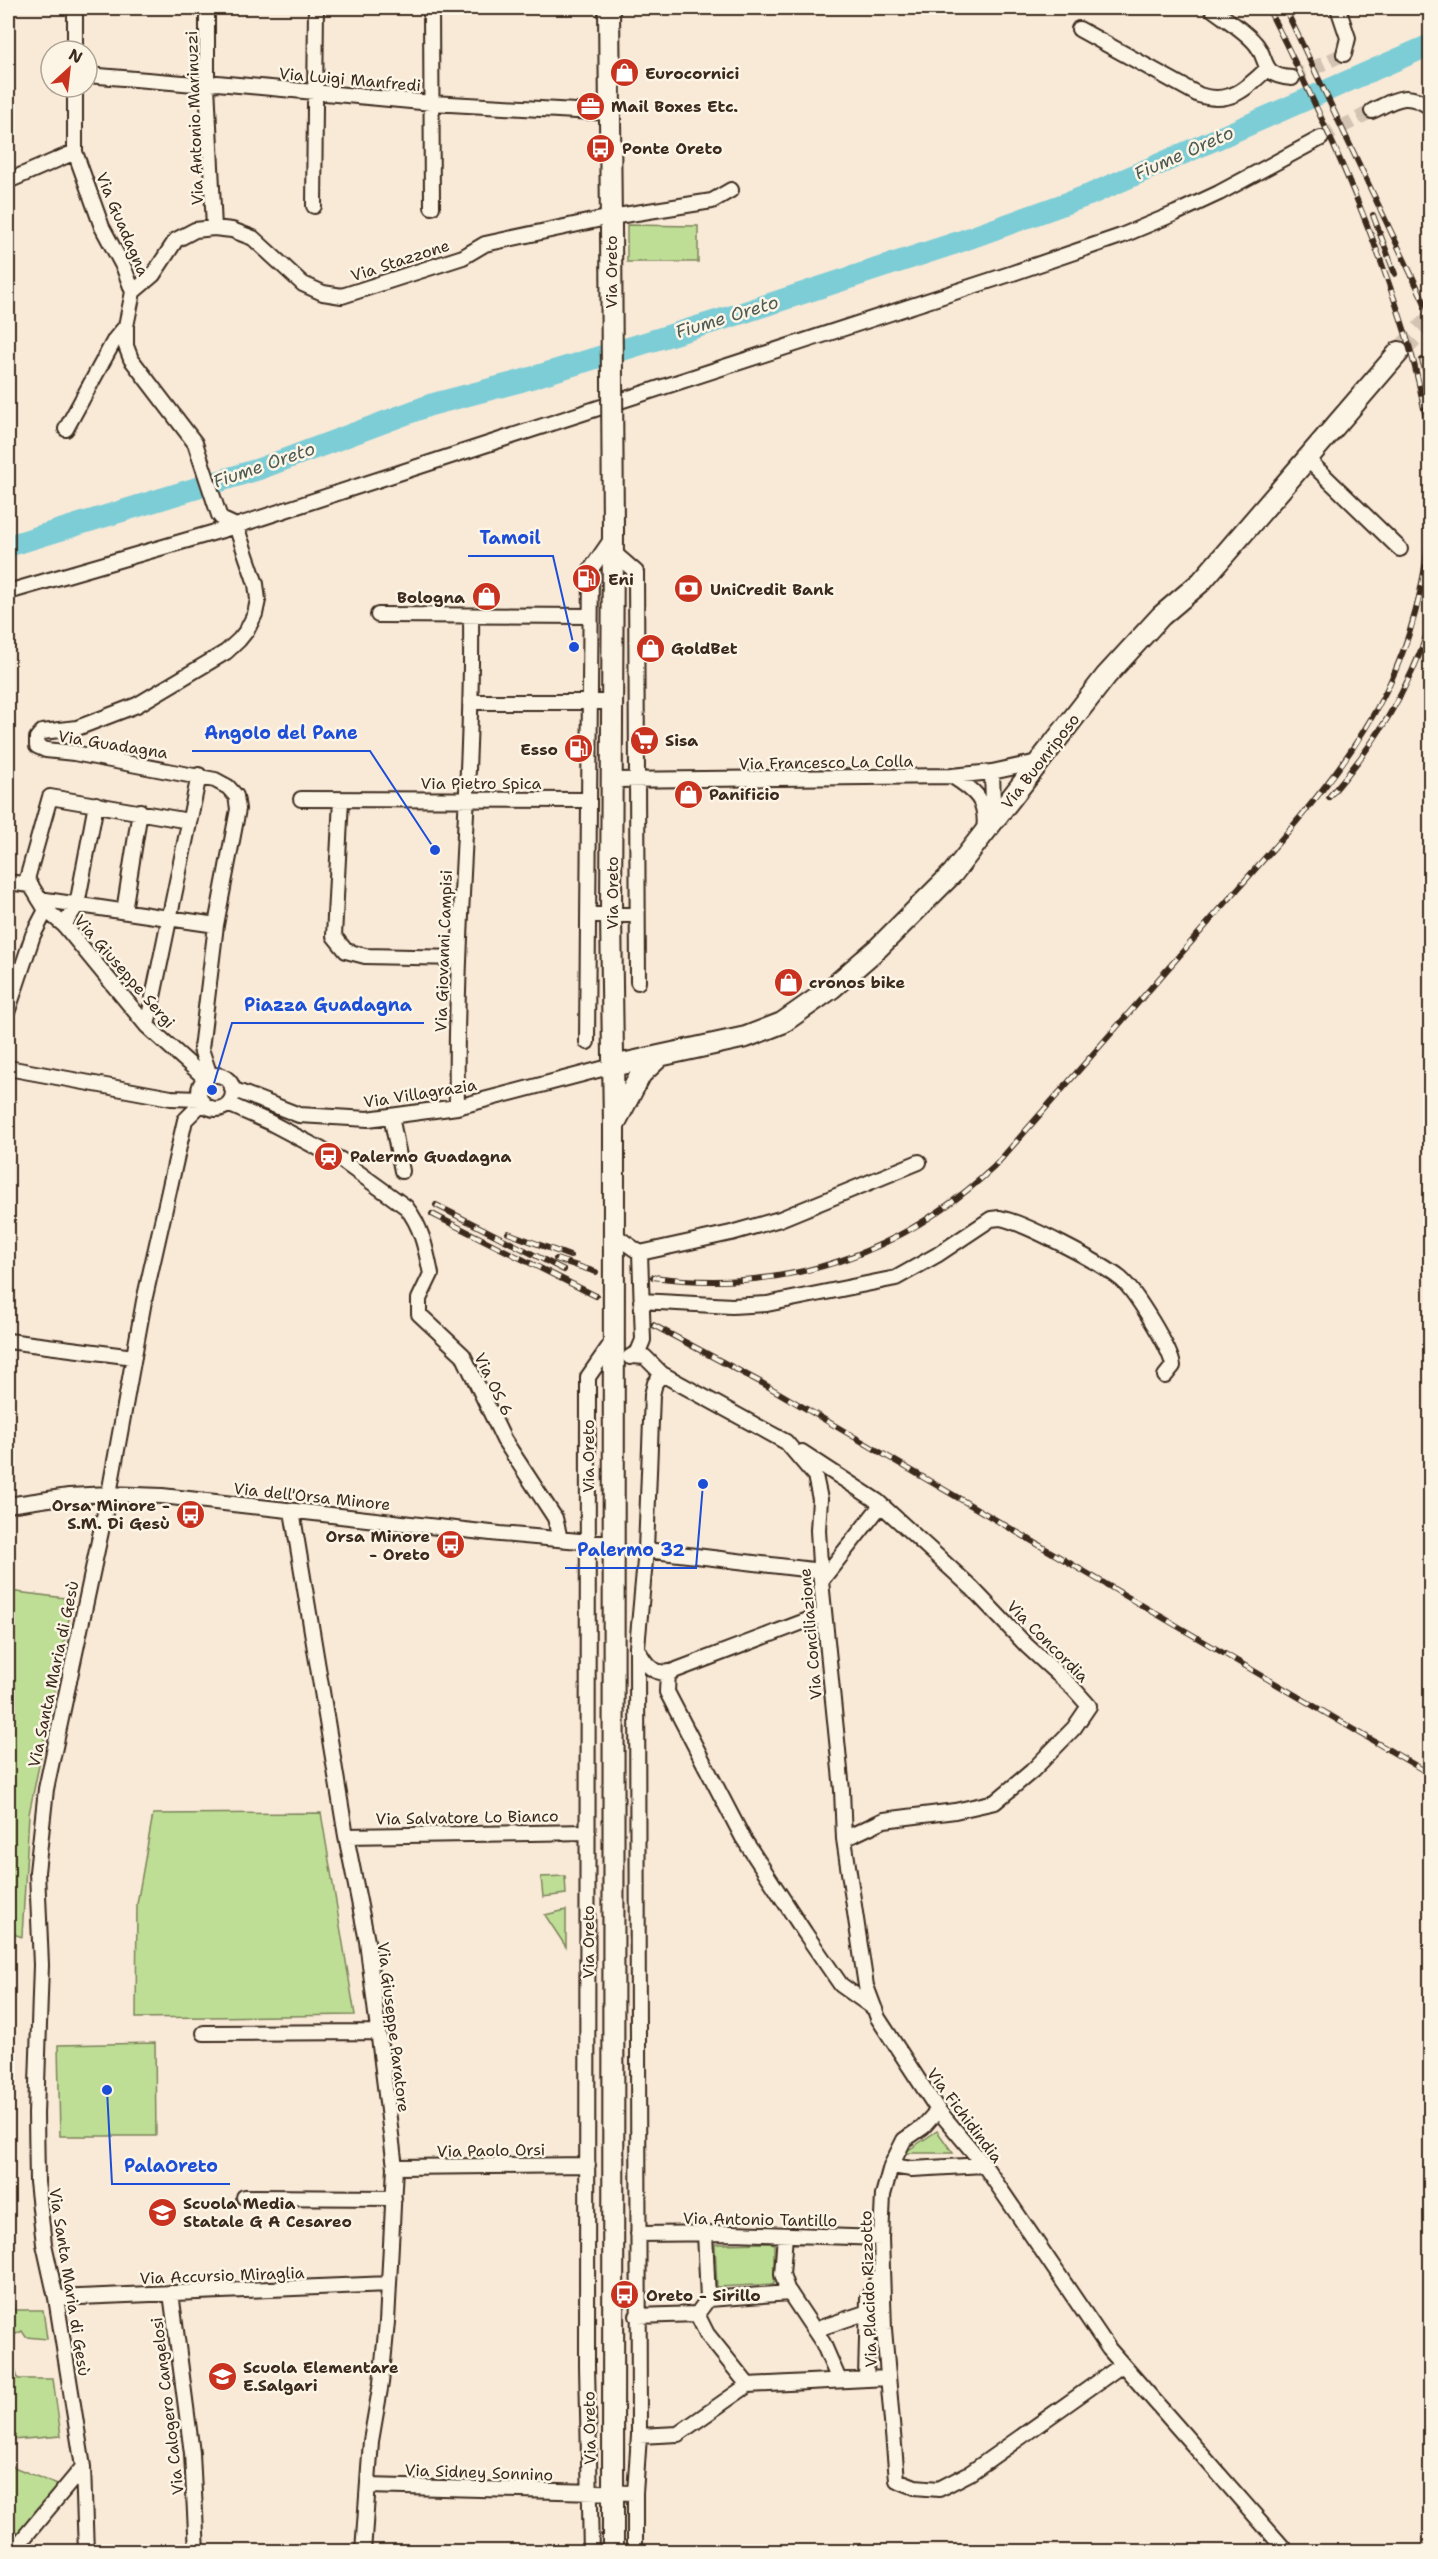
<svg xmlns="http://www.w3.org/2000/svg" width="1438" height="2559" viewBox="0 0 1438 2559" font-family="'Shantell Sans',sans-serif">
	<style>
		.green { fill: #bede96; stroke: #7c845a; stroke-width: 1.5 }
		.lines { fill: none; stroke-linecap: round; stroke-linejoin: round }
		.river { stroke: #7dcdd6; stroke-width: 22 }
		.street-tunnel { stroke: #d3c3b2; stroke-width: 14; stroke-dasharray: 14 7; stroke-linecap: butt }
		.secondary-tunnel { stroke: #d3c3b2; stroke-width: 20; stroke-dasharray: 20 10; stroke-linecap: butt }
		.street-casing { stroke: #3b2a1e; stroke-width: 18 }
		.secondary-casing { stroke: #3b2a1e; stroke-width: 24 }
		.street { stroke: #fcf5e5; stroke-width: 14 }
		.secondary { stroke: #fcf5e5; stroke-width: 20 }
		.rail-casing { stroke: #3b2a1e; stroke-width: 6 }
		.rail { stroke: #fcf5e5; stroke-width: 4; stroke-dasharray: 11; stroke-linecap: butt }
		.secondary-bridge-casing { stroke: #3b2a1e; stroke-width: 24; stroke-linecap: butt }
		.secondary-bridge { stroke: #fcf5e5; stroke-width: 20 }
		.labels { text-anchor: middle; stroke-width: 5; stroke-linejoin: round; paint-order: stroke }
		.poi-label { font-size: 16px; font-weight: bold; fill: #3b2a1e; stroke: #fcf5e5; text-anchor: start }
		.street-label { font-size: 16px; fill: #3b2a1e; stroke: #fcf5e5 }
		.water-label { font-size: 18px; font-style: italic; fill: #4f5b55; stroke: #fcf5e5 }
		.leader { fill: none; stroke: #1d4ed8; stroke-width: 2 }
		.callout-dot { fill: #1d4ed8; stroke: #fcf5e5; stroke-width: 2 }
		.callout-label { font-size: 18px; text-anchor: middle; font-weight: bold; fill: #1d4ed8; stroke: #fcf5e5; stroke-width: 5; stroke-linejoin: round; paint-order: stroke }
	</style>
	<rect width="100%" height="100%" fill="#f9e9d7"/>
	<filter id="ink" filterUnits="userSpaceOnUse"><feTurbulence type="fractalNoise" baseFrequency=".0167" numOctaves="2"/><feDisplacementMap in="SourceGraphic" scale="12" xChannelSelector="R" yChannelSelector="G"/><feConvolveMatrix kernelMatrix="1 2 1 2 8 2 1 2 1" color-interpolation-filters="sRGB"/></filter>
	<g filter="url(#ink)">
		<!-- green -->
		<path class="green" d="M627 225 698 226V262H627Z
			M8 1591 73 1599 29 1814 22 1937 8 1932Z
			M321 1813 355 2015 136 2018 137 1904 153 1814Z
			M565 1876 566 1894 543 1897 541 1877Z
			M566 1910V1947L545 1915Z
			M155 2043 156 2136H60L58 2045Z
			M937 2131 953 2153H904Z
			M774 2243V2284L717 2287 715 2244Z
			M8 2295H11L14 2310H43L47 2339 26 2337 22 2331 8 2338Z
			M8 2358 13 2363 18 2379H53L61 2436 12 2440 9 2465 60 2486 8 2545Z"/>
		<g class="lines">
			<!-- river -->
			<path class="river" d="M8 546 259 469 430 405 521 381 736 315 956 243 1089 195 1430 45"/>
			<!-- street-tunnel -->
			<path class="street-tunnel" d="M1292 78 1344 54
				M1321 138 1372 111"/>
			<!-- secondary-tunnel -->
			<path class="secondary-tunnel" d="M1399 352 1430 320"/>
			<defs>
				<path id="street" d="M207 8V85L214 228
					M431 8 432 207
					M1211 8C1225 19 1243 29 1255 43 1269 58 1259 76 1292 78
					M1338 8 1348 38 1344 54
					M1079 29 1199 95C1230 105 1246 89 1268 68
					M75 51V8
					M87 75 207 85 217 83 432 103 611 113
					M75 87V152L102 227 124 268 133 292 126 326V346L131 359 195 443 219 515 223 520 236 526 256 584 258 600 255 614 247 630 239 640 226 652 137 705 77 728 42 732 37 738V746L46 750 74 753 215 780 228 787 236 796 238 809 216 925 201 1049 210 1076
					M1372 111C1397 99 1406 91 1430 107
					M8 181 75 152
					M314 206 316 8
					M133 292 153 275 176 240 195 230 214 228 232 230 253 238 303 284 323 293 342 296 463 257 485 244 611 217 712 201 731 190
					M66 429 115 339 126 326
					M1306 458 1400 549
					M613 552 636 572 638 982
					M8 592 236 526 1010 274 1121 236 1176 213 1219 193 1321 138
					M378 615 590 616
					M472 702H613
					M952 776C976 791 988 801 984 831
					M613 780 952 776 992 772 1038 762
					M301 799 589 800
					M341 800 334 936 346 951 365 956 459 958
					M990 819 993 803 992 772
					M189 821 50 797 27 879 46 910 64 925 147 1026 205 1078
					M8 882 30 885
					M39 899 216 925
					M124 911 140 811
					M588 915H636
					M64 925 77 905 96 804
					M8 1010 33 935 46 910
					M147 1026 199 775
					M587 1042 591 569 613 537
					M8 1068 171 1098 200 1099
					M199 1092a17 17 0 1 1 34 0a17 17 0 1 1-34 0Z
					M232 1089 299 1115 368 1119 457 1107 613 1066
					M228 1104 269 1122 341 1160 406 1207C422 1227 426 1250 431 1274L419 1299V1314L463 1355 504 1440 555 1518 560 1539
					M457 1107C454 943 473 779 471 616
					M391 1116 402 1171
					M613 1234 640 1253 643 1340 638 1352 630 1357
					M640 1253 731 1233 780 1219 919 1162
					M641 1301 732 1306 767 1304 896 1278 937 1255 991 1219 1000 1218C1025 1223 1101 1263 1121 1279 1135 1291 1171 1349 1173 1366L1165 1376
					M8 1341 134 1357
					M632 1356 645 1357 662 1374 786 1442 815 1476 820 1499 818 1530 821 1581 842 1790 844 1839 866 1986 878 2018 938 2110 984 2165 1109 2349 1287 2552
					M802 1452 877 1501 972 1588 1027 1646 1073 1688 1089 1706 1074 1728 1032 1771 995 1802 955 1811 884 1820 844 1839
					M8 1505 69 1496 109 1494 162 1496 500 1534 613 1544
					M292 1511 346 1836 367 1941 395 2167 387 2322 381 2383 371 2441 363 2552
					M646 1550 821 1571
					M821 1581 881 1505
					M638 1650C646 1665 653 1675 671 1672L824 1614
					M668 1672 667 1692 743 1838 805 1933 841 1985 875 2009
					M346 1836 588 1832
					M204 2033 378 2032
					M938 2110 923 2127 904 2140 891 2166 883 2195 881 2238 884 2329 897 2480 915 2487 939 2489 970 2473 1122 2365
					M891 2166 912 2169 984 2165
					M395 2167 588 2165
					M244 2197 394 2198
					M705 2233 708 2299
					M638 2234 732 2233 881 2238
					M785 2235 782 2274 787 2289 823 2343 839 2380
					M171 2293 192 2453 197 2552
					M56 2298 389 2284
					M697 2314 708 2299 790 2293
					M637 2316 697 2314 707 2334 748 2385
					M817 2334 823 2327 868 2312
					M866 2379 868 2297 882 2273
					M639 2436 678 2434 748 2385 887 2378
					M368 2486 635 2493
					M12 2552 83 2467
					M86 2552 83 2467 56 2298 44 2244 37 2182 36 2114 41 1965 37 1872 46 1789 109 1494 144 1301 185 1120 202 1103
					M591 2552 587 2366 588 1377 613 1341
					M635 2552V2493L639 2436 637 1647 646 1550 652 1395 655 1383 662 1374"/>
				<path id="secondary" d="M609 8 611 227
					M613 1066 746 1037 782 1023 832 988 878 948 953 873 1106 676 1161 616 1201 582 1399 352
					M615 1123 641 1074 658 1058
					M613 2552 614 1126 611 915 613 531"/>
			</defs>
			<!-- street casing -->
			<use href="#street" class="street-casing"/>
			<!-- secondary casing -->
			<use href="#secondary" class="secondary-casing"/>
			<!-- street -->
			<use href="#street" class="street"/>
			<!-- secondary -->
			<use href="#secondary" class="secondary"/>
			<defs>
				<path id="rail" d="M1268 8C1311 93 1352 180 1384 270 1406 331 1425 390 1430 455
					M1285 8 1430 314
					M1373 215 1395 274
					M1422 360 1430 385
					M1329 797C1374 745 1409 691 1430 625
					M436 1205 564 1270
					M432 1214 596 1296
					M508 1233 570 1256
					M556 1259 596 1272
					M653 1277C784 1294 897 1257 994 1167L1292 827C1373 732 1419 653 1430 526
					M653 1325 762 1383 1430 1774"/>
			</defs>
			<!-- rail casing -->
			<use href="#rail" class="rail-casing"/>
			<!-- rail -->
			<use href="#rail" class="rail"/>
			<defs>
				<path id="secondary-bridge" d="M611 227 613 531"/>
			</defs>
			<!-- secondary-bridge casing -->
			<use href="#secondary-bridge" class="secondary-bridge-casing"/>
			<!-- secondary-bridge -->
			<use href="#secondary-bridge" class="secondary-bridge"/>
		</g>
	</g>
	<!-- icons -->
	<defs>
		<symbol id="shop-disc" viewBox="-11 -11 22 22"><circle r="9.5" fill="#c8321e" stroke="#fcf5e5"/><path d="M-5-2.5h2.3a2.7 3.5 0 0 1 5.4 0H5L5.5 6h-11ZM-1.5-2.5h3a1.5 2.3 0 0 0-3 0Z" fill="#fff"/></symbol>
		<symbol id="office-disc" viewBox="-11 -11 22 22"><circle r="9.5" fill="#c8321e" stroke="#fcf5e5"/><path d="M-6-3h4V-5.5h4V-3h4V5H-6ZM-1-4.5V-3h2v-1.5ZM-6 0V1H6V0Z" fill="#fff"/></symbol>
		<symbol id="bus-disc" viewBox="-11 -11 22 22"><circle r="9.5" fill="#c8321e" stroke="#fcf5e5"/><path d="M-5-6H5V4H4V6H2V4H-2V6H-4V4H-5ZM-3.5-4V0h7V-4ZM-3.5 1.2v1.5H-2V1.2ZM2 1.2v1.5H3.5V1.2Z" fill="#fff"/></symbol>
		<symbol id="fuel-disc" viewBox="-11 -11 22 22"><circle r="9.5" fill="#c8321e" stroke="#fcf5e5"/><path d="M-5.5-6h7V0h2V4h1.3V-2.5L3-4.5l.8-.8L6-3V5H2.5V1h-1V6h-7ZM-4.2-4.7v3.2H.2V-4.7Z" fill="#fff"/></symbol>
		<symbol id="bank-disc" viewBox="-11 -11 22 22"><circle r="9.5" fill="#c8321e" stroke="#fcf5e5"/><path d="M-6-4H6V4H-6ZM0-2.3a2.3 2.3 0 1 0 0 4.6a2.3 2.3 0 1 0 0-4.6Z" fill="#fff"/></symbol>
		<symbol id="supermarket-disc" viewBox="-11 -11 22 22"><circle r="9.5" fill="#c8321e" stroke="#fcf5e5"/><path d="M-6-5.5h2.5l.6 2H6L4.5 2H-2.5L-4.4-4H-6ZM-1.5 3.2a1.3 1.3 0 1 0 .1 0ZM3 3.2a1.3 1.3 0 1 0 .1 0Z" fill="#fff"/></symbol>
		<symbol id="station-disc" viewBox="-11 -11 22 22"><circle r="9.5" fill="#c8321e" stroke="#fcf5e5"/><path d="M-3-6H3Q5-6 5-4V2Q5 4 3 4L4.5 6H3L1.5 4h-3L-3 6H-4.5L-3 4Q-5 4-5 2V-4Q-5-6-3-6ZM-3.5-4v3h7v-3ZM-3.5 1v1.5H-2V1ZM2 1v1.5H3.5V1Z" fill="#fff"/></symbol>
		<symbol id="school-disc" viewBox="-11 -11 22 22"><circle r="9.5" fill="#c8321e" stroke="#fcf5e5"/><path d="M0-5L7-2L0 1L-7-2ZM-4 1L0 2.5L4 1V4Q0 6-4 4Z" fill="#fff"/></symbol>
	</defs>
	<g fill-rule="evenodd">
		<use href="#shop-disc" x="608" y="56" width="33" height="33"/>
		<use href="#office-disc" x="574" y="90" width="33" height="33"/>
		<use href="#bus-disc" x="584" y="132" width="33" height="33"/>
		<use href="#fuel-disc" x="570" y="562" width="33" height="33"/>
		<use href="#bank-disc" x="672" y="572" width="33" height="33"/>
		<use href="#shop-disc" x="470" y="580" width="33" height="33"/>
		<use href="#shop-disc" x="634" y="632" width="33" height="33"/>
		<use href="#supermarket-disc" x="628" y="724" width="33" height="33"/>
		<use href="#fuel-disc" x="562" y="732" width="33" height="33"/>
		<use href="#shop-disc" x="672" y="778" width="33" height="33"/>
		<use href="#shop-disc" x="772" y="966" width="33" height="33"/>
		<use href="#station-disc" x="312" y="1140" width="33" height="33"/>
		<use href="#bus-disc" x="174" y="1498" width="33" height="33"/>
		<use href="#bus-disc" x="434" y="1528" width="33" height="33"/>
		<use href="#school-disc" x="146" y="2196" width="33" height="33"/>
		<use href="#bus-disc" x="608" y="2278" width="33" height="33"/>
		<use href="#school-disc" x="206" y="2360" width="33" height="33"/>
	</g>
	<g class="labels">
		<!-- poi labels -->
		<g class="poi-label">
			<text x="645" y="79">Eurocornici</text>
			<text x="611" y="112">Mail Boxes Etc.</text>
			<text x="622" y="154">Ponte Oreto</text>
			<text x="608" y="585">Eni</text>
			<text x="710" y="595">UniCredit Bank</text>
			<text x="465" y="603" text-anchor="end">Bologna</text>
			<text x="671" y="654">GoldBet</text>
			<text x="665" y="746">Sisa</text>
			<text x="558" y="755" text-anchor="end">Esso</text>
			<text x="709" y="800">Panificio</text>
			<text x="809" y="988">cronos bike</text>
			<text x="350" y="1162">Palermo Guadagna</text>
			<text x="170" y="1511" text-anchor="end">Orsa Minore -<tspan x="170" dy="18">S.M. Di Gesù</tspan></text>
			<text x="430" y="1542" text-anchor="end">Orsa Minore<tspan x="430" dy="18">- Oreto</tspan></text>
			<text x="183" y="2209">Scuola Media<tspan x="183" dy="18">Statale G A Cesareo</tspan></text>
			<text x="646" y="2301">Oreto - Sirillo</text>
			<text x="243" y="2373">Scuola Elementare<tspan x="243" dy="18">E.Salgari</tspan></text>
		</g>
		<!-- street labels -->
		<g class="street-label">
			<text transform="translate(350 79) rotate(5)" y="6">Via Luigi Manfredi</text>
			<text transform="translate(194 118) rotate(-92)" y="6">Via Antonio Marinuzzi</text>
			<text transform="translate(123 224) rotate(67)" y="6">Via Guadagna</text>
			<text transform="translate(400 260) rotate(-18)" y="6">Via Stazzone</text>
			<text transform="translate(611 272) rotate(-90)" y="6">Via Oreto</text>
			<text transform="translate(113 744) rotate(9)" y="6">Via Guadagna</text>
			<text transform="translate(1040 761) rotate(-52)" y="6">Via Buonriposo</text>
			<text transform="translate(826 762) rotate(-1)" y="6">Via Francesco La Colla</text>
			<text x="481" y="789">Via Pietro Spica</text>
			<text transform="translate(612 893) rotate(-90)" y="6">Via Oreto</text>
			<text transform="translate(443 951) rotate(-88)" y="6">Via Giovanni Campisi</text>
			<text transform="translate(125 971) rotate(49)" y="6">Via Giuseppe Sergi</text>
			<text transform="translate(420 1093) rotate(-9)" y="6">Via Villagrazia</text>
			<text transform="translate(494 1384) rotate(64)" y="6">Via OS 6</text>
			<text transform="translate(588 1456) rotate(-90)" y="6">Via Oreto</text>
			<text transform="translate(312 1496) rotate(6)" y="6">Via dell'Orsa Minore</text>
			<text transform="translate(810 1634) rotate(-95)" y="6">Via Conciliazione</text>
			<text transform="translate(1048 1641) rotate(45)" y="6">Via Concordia</text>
			<text transform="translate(53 1674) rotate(-78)" y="6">Via Santa Maria di Gesù</text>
			<text transform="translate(467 1817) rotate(-1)" y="6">Via Salvatore Lo Bianco</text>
			<text transform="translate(588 1942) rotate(-90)" y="6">Via Oreto</text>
			<text transform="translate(394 2027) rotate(83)" y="6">Via Giuseppe Paratore</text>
			<text transform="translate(965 2115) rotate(53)" y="6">Via Fichidindia</text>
			<text transform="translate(491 2150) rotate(-1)" y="6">Via Paolo Orsi</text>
			<text transform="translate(760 2219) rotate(1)" y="6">Via Antonio Tantillo</text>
			<text transform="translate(222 2275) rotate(-2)" y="6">Via Accursio Miraglia</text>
			<text transform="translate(70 2282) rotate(81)" y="6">Via Santa Maria di Gesù</text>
			<text transform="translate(868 2289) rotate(-92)" y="6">Via Placido Rizzotto</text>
			<text transform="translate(167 2406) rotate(-97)" y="6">Via Calogero Cangelosi</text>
			<text transform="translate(589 2428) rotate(-91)" y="6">Via Oreto</text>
			<text transform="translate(479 2472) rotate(2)" y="6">Via Sidney Sonnino</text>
		</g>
		<!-- water labels -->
		<g class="water-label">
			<text transform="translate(1184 153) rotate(-24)" y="6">Fiume Oreto</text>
			<text transform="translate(727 317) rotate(-17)" y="6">Fiume Oreto</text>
			<text transform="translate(264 465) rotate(-19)" y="6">Fiume Oreto</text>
		</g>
	</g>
	<!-- callouts -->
	<path class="leader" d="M574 647L553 556H468M435 850L370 751H192M212 1090L232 1023H424M703 1484L696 1568H565M107 2090L112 2184H230"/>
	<g class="callout-dot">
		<circle cx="574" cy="647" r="6"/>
		<circle cx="435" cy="850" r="6"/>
		<circle cx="212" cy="1090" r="6"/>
		<circle cx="703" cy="1484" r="6"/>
		<circle cx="107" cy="2090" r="6"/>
	</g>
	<g class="callout-label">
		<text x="510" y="544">Tamoil</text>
		<text x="281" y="739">Angolo del Pane</text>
		<text x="328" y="1011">Piazza Guadagna</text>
		<text x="631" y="1556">Palermo 32</text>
		<text x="171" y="2172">PalaOreto</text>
	</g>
	<!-- margin -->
	<rect width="1438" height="2559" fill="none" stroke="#fcf5e5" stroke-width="30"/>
	<rect x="15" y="15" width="1408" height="2529" fill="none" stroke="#3b2a1e" stroke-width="2" filter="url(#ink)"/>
	<!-- north arrow -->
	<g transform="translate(69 69) rotate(27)"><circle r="28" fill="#fcf5e5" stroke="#afa495" stroke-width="1.5"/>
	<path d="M0-4.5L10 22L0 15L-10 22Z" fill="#c8321e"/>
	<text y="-9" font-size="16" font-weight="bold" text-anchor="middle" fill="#3b2a1e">N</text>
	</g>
</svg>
